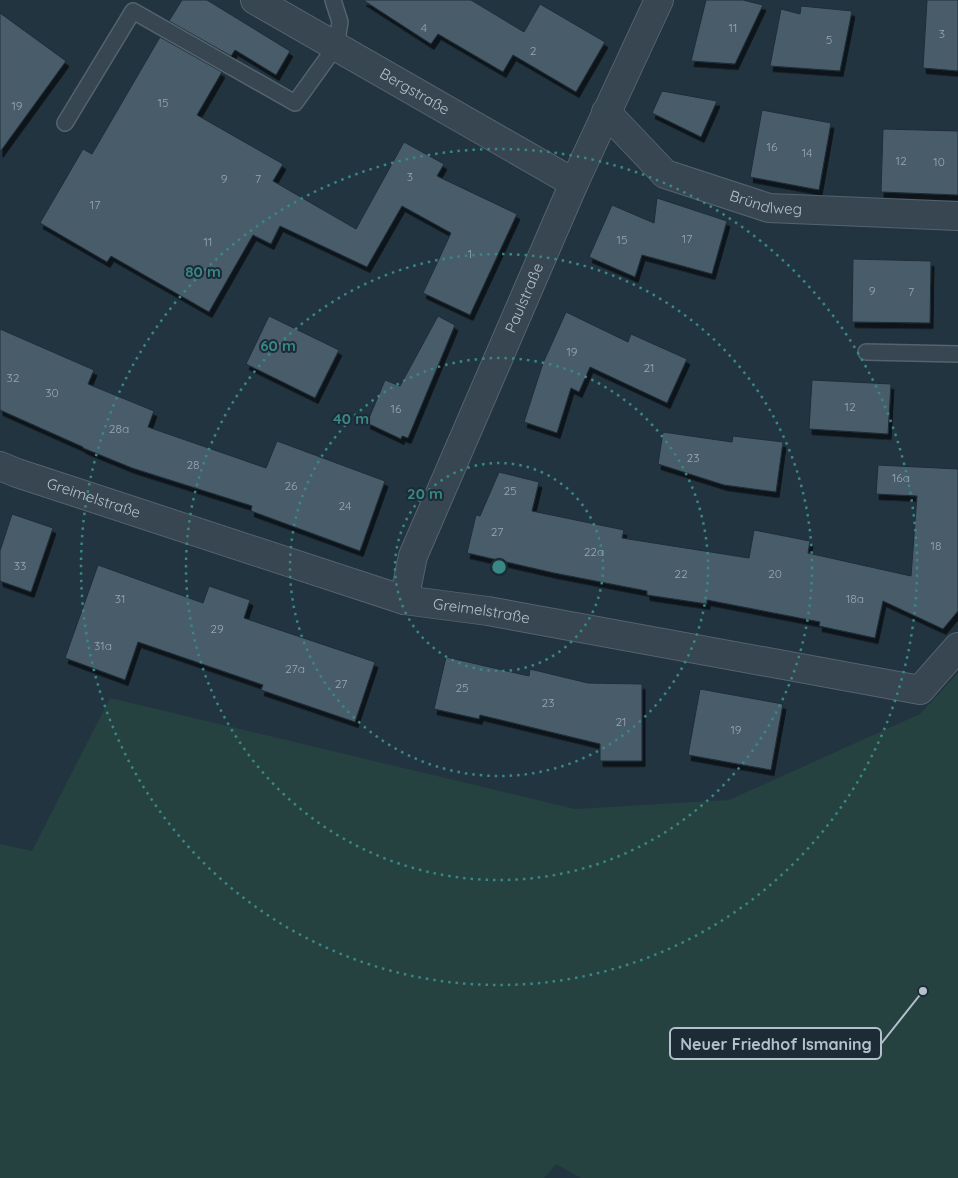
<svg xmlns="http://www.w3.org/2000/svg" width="958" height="1178" viewBox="0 0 958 1178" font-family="Quicksand,sans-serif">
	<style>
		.green { fill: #254241 }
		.building { fill: #485c6a; stroke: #1e2d38; filter: url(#shadow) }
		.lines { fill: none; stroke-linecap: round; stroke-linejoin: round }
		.lane-casing { stroke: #55636e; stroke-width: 18 }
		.street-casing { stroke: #55636e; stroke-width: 30 }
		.lane { stroke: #374651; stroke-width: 15 }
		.street { stroke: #374651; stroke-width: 28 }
		.ring { fill: none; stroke: #388885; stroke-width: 2.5; stroke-dasharray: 2.5 5 }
		.labels { text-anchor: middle; stroke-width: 4; stroke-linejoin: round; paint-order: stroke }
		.number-label { font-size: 12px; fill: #99a7b3 }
		.street-label { font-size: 15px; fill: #b4c0cb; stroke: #1c2b36 }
		.centre { fill: #388885; stroke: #1c2b36; stroke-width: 2.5 }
		.ring-label { font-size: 15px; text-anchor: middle; font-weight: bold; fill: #388885; stroke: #1c2b36; stroke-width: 4; stroke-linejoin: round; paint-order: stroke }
		.leader { fill: none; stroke: #b4c0cb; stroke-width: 2 }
		.callout-dot { fill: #b4c0cb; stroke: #1c2b36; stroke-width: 2 }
		.callout { fill: #1c2b36; stroke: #b4c0cb; stroke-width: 2 }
		.callout-label { font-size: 16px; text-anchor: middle; font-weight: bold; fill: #b4c0cb }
	</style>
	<defs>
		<filter id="shadow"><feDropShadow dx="3" dy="5.5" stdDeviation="0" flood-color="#0009"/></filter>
	</defs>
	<rect width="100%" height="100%" fill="#233441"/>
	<!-- green -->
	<path class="green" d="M958 673V1178H581L556 1164 544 1178H0V844L32 851 110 698 575 809 729 800 920 714Z"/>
	<!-- building -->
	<path class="building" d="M182 0H207L290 51 276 75 235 50 231 56 169 21Z
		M363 0H471L524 32 540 4 605 42 576 92 513 55 503 72 438 34 431 44Z
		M706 0H743L763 5 735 64 691 61Z
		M927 0H958V71L923 68Z
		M801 6 852 11 840 71 770 66 781 9 800 14Z
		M0 13 66 61 0 152Z
		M160 37 222 72 197 115 283 164 273 181 356 229 404 142 444 164 437 176 517 214 470 315 423 293 451 233 402 206 367 267 280 226 271 244 253 235 209 312 111 256 107 262 40 223 83 149 92 154Z
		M662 91 717 101 701 137 652 113Z
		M762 110 831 123 819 190 750 177Z
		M883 129 958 131V195L881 192Z
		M657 198 727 221 712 274 642 255 635 277 589 257 612 205 654 223Z
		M853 259 931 261 930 323 852 322Z
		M566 312 628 342 631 334 687 359 667 403 590 367 579 392 571 388 557 433 524 422 543 363Z
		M269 316 339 350 315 398 246 364Z
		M438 316 455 325 408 438 402 436 401 439 367 423 385 380 400 386Z
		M0 329 94 370 88 384 154 411 148 427 266 468 277 441 385 481 360 551 251 511 252 506 132 468 83 448V447L0 410Z
		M812 380 891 384 888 434 809 429Z
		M663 432 732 442 733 436 783 442 776 492 724 485 658 464Z
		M878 465 958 469V611L943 629 883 601 875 638 819 626 820 622 707 600V604L647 595V591L554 573 467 553 476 515 480 516 499 472 539 482 532 511 624 530 622 538 749 558 754 530 810 541 808 553 911 576 917 496 876 494Z
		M12 514 53 528 31 592 0 581V551Z
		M98 565 203 603 209 586 250 600 244 618 375 662 355 722 261 690 263 685 138 642 125 680 65 658Z
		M446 657 529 676 530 669 588 683 642 684V761H600V744L480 715 479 719 434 709Z
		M700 689 783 704 771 770 688 755Z"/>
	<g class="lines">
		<defs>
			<path id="lane" d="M65 123 133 11 295 103 336 46 340 22 333 0
				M866 352 958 354"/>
			<g id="street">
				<path id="s1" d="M255 0 574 183"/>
				<path id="s2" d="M606 112 665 174 769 208 958 216"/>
				<path id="s3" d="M0 466 17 473 404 600 488 611 920 690 958 647"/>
				<path id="s4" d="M404 600 413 556 574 183 659 0"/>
			</g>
		</defs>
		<!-- lane casing -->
		<use href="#lane" class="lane-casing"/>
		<!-- street casing -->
		<use href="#street" class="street-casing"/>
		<!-- lane -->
		<use href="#lane" class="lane"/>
		<!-- street -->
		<use href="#street" class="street"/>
	</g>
	<!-- distance rings -->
	<g class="ring">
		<circle cx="499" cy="567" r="104"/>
		<circle cx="499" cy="567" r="209"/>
		<circle cx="499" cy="567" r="313"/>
		<circle cx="499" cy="567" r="418"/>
	</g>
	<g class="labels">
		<!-- number labels -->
		<g class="number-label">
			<text x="424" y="32">4</text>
			<text x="733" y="32">11</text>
			<text x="942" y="38">3</text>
			<text x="829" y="44">5</text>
			<text x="533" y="55">2</text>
			<text x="163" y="107">15</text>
			<text x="17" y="110">19</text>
			<text x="772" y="151">16</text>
			<text x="807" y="157">14</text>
			<text x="901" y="165">12</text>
			<text x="939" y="166">10</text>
			<text x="410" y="181">3</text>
			<text x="224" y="183">9</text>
			<text x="258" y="183">7</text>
			<text x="95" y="209">17</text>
			<text x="687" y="243">17</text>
			<text x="622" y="244">15</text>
			<text x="208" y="246">11</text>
			<text x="470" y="258">1</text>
			<text x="872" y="295">9</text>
			<text x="911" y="296">7</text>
			<text x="572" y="356">19</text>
			<text x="649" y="372">21</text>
			<text x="13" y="382">32</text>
			<text x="52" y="397">30</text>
			<text x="850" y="411">12</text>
			<text x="396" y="413">16</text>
			<text x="119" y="433">28a</text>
			<text x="693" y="462">23</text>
			<text x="193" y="469">28</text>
			<text x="901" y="482">16a</text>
			<text x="291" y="490">26</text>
			<text x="510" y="495">25</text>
			<text x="345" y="510">24</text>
			<text x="497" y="536">27</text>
			<text x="936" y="550">18</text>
			<text x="594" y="556">22a</text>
			<text x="20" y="570">33</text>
			<text x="681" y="578">22</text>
			<text x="775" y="578">20</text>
			<text x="120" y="603">31</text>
			<text x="855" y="603">18a</text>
			<text x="217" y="633">29</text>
			<text x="103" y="650">31a</text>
			<text x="295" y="673">27a</text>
			<text x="341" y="688">27</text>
			<text x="462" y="692">25</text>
			<text x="548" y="707">23</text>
			<text x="621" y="726">21</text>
			<text x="736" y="734">19</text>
		</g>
		<!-- street labels -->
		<g class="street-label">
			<text dy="5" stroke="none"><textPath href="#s1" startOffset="184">Bergstraße</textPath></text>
			<text dy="5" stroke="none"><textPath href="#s2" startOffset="191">Bründlweg</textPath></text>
			<text dy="5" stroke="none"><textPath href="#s4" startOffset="326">Paulstraße</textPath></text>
			<text dy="5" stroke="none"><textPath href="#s3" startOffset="99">Greimelstraße</textPath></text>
			<text dy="5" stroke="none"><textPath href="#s3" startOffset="504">Greimelstraße</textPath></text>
		</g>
	</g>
	<circle cx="499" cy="567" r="8" class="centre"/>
	<g class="ring-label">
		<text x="203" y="277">80 m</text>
		<text x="278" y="351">60 m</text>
		<text x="351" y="424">40 m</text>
		<text x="425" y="499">20 m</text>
	</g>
	<!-- callouts -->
	<path class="leader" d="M923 991L881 1044"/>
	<circle class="callout-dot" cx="923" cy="991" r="5"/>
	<rect class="callout" x="670" y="1028" width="211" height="31" rx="5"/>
	<g class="callout-label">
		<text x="776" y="1050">Neuer Friedhof Ismaning</text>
	</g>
</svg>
